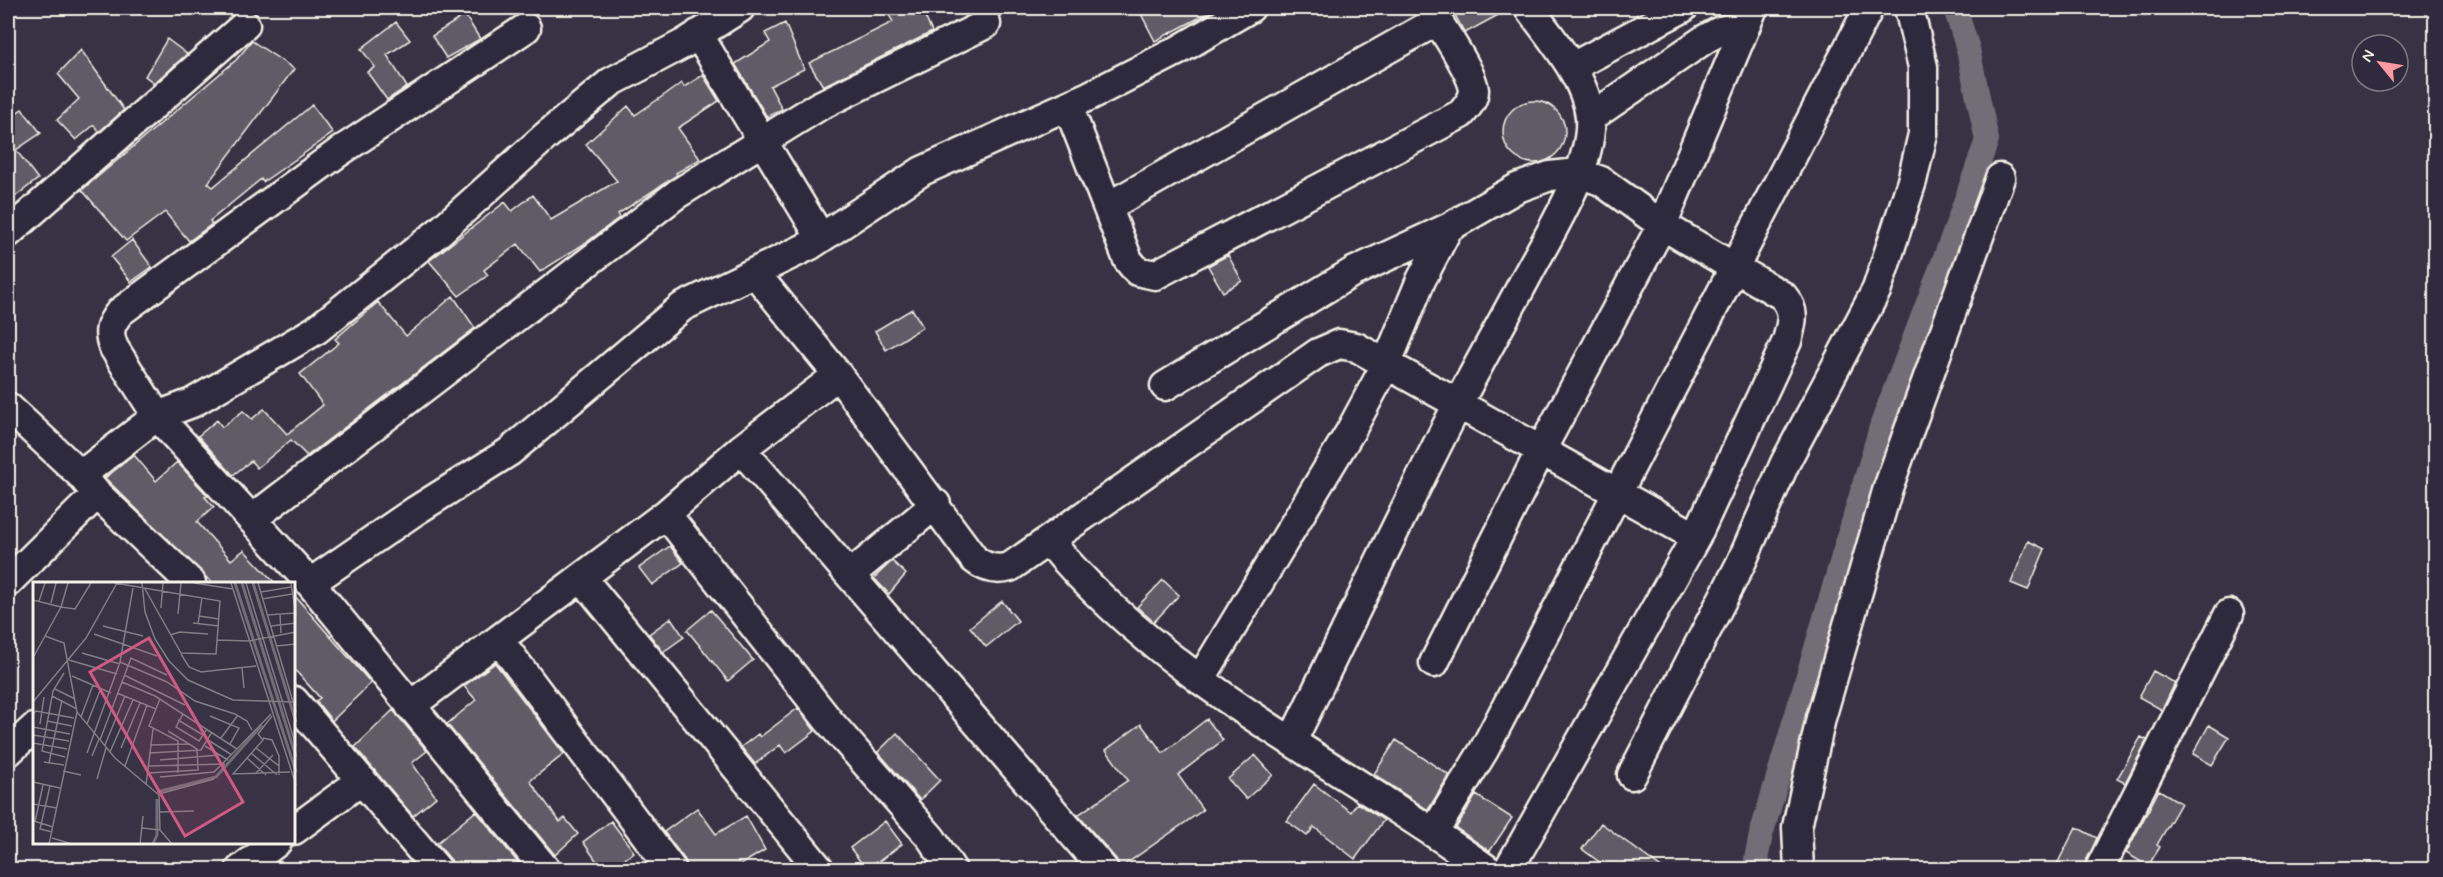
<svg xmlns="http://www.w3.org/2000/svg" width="2443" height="877" viewBox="0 0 2443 877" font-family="Mynerve,sans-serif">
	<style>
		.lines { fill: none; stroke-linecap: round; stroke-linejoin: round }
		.canal { stroke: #726e77; stroke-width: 24 }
		.building { fill: #5f5c67; stroke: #f4f1e8; stroke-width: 1.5 }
		.minor-casing { stroke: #f4f1e8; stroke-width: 33 }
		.minor { stroke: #2f2a3d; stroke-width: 28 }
		.inset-river { fill: none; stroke: #726e77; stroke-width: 3 }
		.inset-road { fill: none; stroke: #837e86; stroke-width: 1.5 }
		.view { fill: #d15985; fill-opacity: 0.15; stroke: #d15985; stroke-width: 3 }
		.inset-edge { fill: none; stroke: #f4f1e8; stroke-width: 3 }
	</style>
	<rect width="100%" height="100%" fill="#373244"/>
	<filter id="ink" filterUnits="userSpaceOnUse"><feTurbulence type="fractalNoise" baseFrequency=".0167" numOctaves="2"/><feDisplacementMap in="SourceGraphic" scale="12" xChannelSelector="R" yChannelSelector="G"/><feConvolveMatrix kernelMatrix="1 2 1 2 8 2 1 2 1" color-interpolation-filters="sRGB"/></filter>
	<g filter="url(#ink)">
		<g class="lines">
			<!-- canal -->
			<path class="canal" d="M1760 870 1756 859 1761 835 1882 424 1955 231 1987 140 1968 49 1955 8"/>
		</g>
		<!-- building -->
		<path class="building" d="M885 8H921L932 32 823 86 809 63 893 22Z
			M1138 8H1218L1155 41Z
			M1451 8H1511L1465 33Z
			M465 15 480 39 446 58 432 36Z
			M396 22 410 40 387 55 407 87 387 100 367 72 375 67 361 49Z
			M785 23 804 69 770 86 782 109 767 117 735 64 770 42 765 33Z
			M167 39 187 54 154 83 145 76Z
			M252 41 294 69 208 183 213 187 312 105 333 133 263 182 261 179 210 221 212 224 189 241 165 212 126 241 82 190 236 60Z
			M81 50 124 110 99 132 94 125 76 140 57 120 79 99 58 74Z
			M703 75 719 101 678 128 700 159 676 173 677 175 618 214 620 217 587 242 540 272 518 244 484 270 488 275 459 296 429 261 505 202 512 211 533 195 551 220 617 181 586 144 628 106 635 115 682 83 684 87Z
			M1503 132a31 31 0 1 1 62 0a31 31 0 1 1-62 0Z
			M22 109 41 133 16 150 38 179 8 202V119Z
			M132 240 152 267 131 282 111 257Z
			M1228 255 1242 281 1223 292 1208 266Z
			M453 296 475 328 307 456 291 440 257 468 251 461 233 475 198 436 217 420 222 427 243 411 252 419 264 409 287 434 323 405 300 374 339 343 335 339 378 302 406 336Z
			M912 309 923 327 886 350 875 331Z
			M134 455 156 481 177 462 208 496 205 497 214 507 197 522 231 560 244 550 275 583H212L105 478Z
			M2028 541 2045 549 2028 590 2011 583Z
			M670 546 683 563 652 585 639 568Z
			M892 561 906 574 889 594 874 578Z
			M1163 580 1179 595 1154 622 1137 607Z
			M294 595 371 683 332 721 316 701 320 698 294 669Z
			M1002 601 1018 621 986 647 970 627Z
			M711 610 753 660 728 681 687 630Z
			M671 618 684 637 663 652 649 634Z
			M495 663 564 754 530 781 560 822 565 818 578 834 555 855 447 724 476 700 464 686Z
			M2153 671 2175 683 2162 710 2139 697Z
			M798 708 815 731 786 753 780 745 755 764 741 747 758 734 760 737Z
			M393 710 427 751 412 763 436 797 413 816 355 747Z
			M1207 719 1223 740 1178 775 1203 810 1120 868 1116 859 1078 815 1128 780 1106 750 1141 724 1163 753Z
			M2209 725 2229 737 2212 765 2193 754Z
			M897 733 940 780 920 800 878 752Z
			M2141 737 2147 740 2125 783 2117 779Z
			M1396 740 1449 775 1428 810 1374 774Z
			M1255 755 1273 775 1246 799 1228 779Z
			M1314 784 1351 812 1357 803 1384 820 1355 859 1314 827 1307 836 1287 821Z
			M2159 790 2181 803 2157 845 2160 847 2148 866 2126 853Z
			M1476 795 1512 818 1490 851 1456 828Z
			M697 808 716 834 746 816 765 850 732 870H688L685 860 664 832Z
			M476 811 524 870H454L451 860 437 843Z
			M611 821 634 852 610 870H603L583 842Z
			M885 821 902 844 867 870 850 848Z
			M1601 823 1664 870H1610L1582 849Z
			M2076 827 2097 838 2083 870H2054Z"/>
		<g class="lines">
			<defs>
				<path id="minor" d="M526 28 339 152 120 312C110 324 107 333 114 348L157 416 310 583 415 511 509 452 682 307 809 246 922 171 1089 96 1177 51 1250 8
					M698 34 821 238
					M1572 67 1683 8
					M1068 106 1128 260 1137 271 1155 275 1461 114C1467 107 1474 99 1474 90 1472 70 1440 27 1430 8
					M1590 118 1705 39 1720 31 1745 26
					M1109 206 1437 21
					M8 233 245 25
					M755 273 838 375 974 559C985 568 996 571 1010 567L1318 353 1339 344 1356 347 1696 537
					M1165 386 1353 272 1448 228 1517 188 1550 176 1579 173 1601 181 1662 225 1783 296C1796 311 1792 322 1787 341L1696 537 1508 870
					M8 407 81 475 157 416 192 403 316 330 439 232 547 135 611 82 685 43 740 8
					M741 449 1104 870
					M81 475 97 494 191 583
					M666 514 828 720 931 838 952 870
					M252 519 677 194 819 106 986 24
					M1049 541C1167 684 1339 763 1488 870
					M851 574 936 504
					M582 578 820 870
					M8 582 97 494
					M310 583 546 870
					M499 640 672 870
					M1434 663 1540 452 1662 225 1753 8
					M1200 680 1350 432 1386 365 1421 280 1448 228
					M294 701 438 870
					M410 706 666 514 741 449 838 375
					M1292 741C1347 629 1401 515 1458 404 1481 359 1506 316 1529 272 1551 231 1594 164 1590 117 1586 78 1551 38 1529 8
					M8 752 34 728
					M1632 775 1741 563 1785 463 1877 289 1912 181 1923 134V67L1909 8
					M294 830 362 780
					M1434 832 1484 750 1869 8
					M240 870 277 842
					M1799 870 1797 827 1821 718 1888 488 2000 178
					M2099 870 2229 614"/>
			</defs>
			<!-- minor casing -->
			<use href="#minor" class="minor-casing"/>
			<!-- minor -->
			<use href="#minor" class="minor"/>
		</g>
	</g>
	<!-- overview -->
	<g transform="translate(33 582)">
		<rect width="262" height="262" fill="#373244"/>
		<path class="inset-river" d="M202 1 263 190M209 1 263 175M220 1 263 140M124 210 183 195 229 143M120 262 124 253V217"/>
		<path class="inset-road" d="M58 1 42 27 28 25 12 54 31 61 44 130 82 176 126 213 127 248 139 262M82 1 187 19 183 72 148 71 112 7M109 1 112 30 122 57 136 79 155 98 200 118 263 120M161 1 200 7M198 1 263 203M213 1 263 164M225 1 263 130M258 1 263 34M100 6 87 80 134 100 162 119 202 132 214 139 219 148M228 10 258 5M229 17 259 12M0 18 28 25 35 1M6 19 12 1M18 21 23 1M128 26 130 1M145 32 148 1M247 32 248 51M234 33 262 31M166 34 186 37M160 41 186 44M165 42 169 16M70 44 110 54M238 44 263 41M61 52 124 74M137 53 147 50 175 52M184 58 216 59 263 50M243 64 263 62M49 71 87 82M148 72 156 85 168 90 223 84M1 74 12 54M36 78 84 92M209 86 211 106M31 91 20 109 9 169 32 175M91 93 152 123M39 94 78 111M22 107 42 117M84 111 123 127M19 114 44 127M127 117 116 144 145 159V191M0 120 53 56 84 1M0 132 3 129 41 136M150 132 143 145 166 159 174 147M177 134 206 146 197 162M239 134 225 152 230 158 200 192 257 190M48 135 60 103M145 138 170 153M14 139 39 144M7 142 11 115M54 142 68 106M0 145 37 152M0 153 36 159M188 156 205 133M230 156 239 158 246 174V193M67 158 89 100M175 158 199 173M0 161 34 167M72 163 92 114M117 163 156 162M172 164 195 178M88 166 107 121M223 166 246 184M204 167 238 132M77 170 100 118M54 171 87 80M116 171 168 168 179 150M218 171 244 193M59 174 66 157M214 176 233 193M127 178 186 173M11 180 31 183M16 181 29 118M92 184 114 123M116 184 192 182M30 189 48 193M115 191 165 188 164 167 135 149M222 192 240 173M127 195 181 190 204 167 122 114 89 100 98 76 134 93M64 197 73 166M0 200 27 206M113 203 120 147M17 204 7 247 19 250M126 212 181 197M0 222 24 226M127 230 161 229M1 239 20 245M2 240 10 203M109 246 127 248M19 256 39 262M16 262 44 130M107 262 110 234"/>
		<path class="view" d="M116 56 210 220 152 254 57 90Z"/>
		<rect width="262" height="262" class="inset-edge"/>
	</g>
	<!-- margin -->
	<rect width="2443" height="877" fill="none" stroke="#2f2a3d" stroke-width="30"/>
	<rect x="15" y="15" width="2413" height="847" fill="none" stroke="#f4f1e8" stroke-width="2" filter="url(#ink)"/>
	<!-- north arrow -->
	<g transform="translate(2380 63) rotate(300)"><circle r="28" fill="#2f2a3d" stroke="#7e7a81" stroke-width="1.5"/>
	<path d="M0-4.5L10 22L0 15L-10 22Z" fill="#ff9aa2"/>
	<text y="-9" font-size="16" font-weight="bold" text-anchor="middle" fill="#f4f1e8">N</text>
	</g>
</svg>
